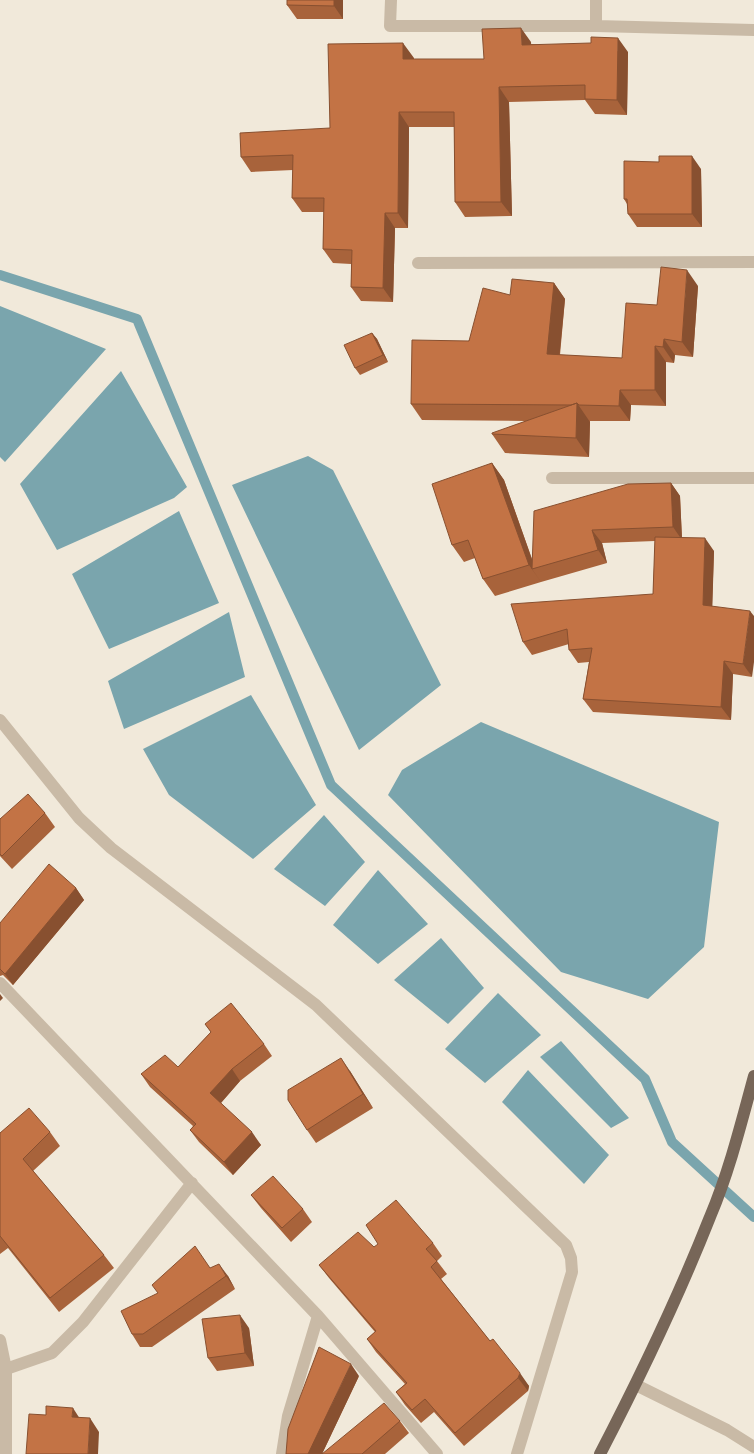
<svg xmlns="http://www.w3.org/2000/svg" width="754" height="1454" viewBox="0 0 754 1454" font-family="'Asap Condensed',sans-serif">
	<style>
		.water { fill: #7aa5ad }
		.lines { fill: none; stroke-linecap: round; stroke-linejoin: round }
		.stream { stroke: #7aa5ad; stroke-width: 10 }
		.minor { stroke: #c9baa6; stroke-width: 12 }
		.primary { stroke: #776658; stroke-width: 12 }
		.wall { fill: #a8633b }
		.shaded-wall { fill: #885030 }
		.building { fill: #c37345; stroke: #885030 }
	</style>
	<rect width="100%" height="100%" fill="#f1e9da"/>
	<!-- water -->
	<path class="water" d="M0 306 106 349 5 462 0 457Z
		M121 371 187 487 174 498 57 550 20 484Z
		M308 456 333 470 441 685 359 750 232 485Z
		M179 511 219 603 109 649 72 574Z
		M229 612 245 677 124 729 108 681Z
		M251 695 316 805 253 859 169 795 143 749Z
		M481 722 719 822 704 947 648 999 561 972 388 795 402 770Z
		M324 815 365 862 325 906 274 869Z
		M378 870 428 924 378 964 333 925Z
		M441 938 484 988 448 1024 394 980Z
		M498 993 541 1035 485 1083 445 1049Z
		M561 1041 629 1118 611 1128 540 1057Z
		M528 1070 609 1155 584 1184 502 1102Z"/>
	<g class="lines">
		<!-- stream -->
		<path class="stream" d="M0 275 137 319 331 785 645 1079 672 1142 754 1217"/>
		<!-- minor -->
		<path class="minor" d="M391 0 390 26H596L754 30
			M596 0V26
			M418 263 754 262
			M552 478H754
			M0 720 79 818 111 848 316 1005 566 1245 571 1258 572 1272 517 1454
			M0 983 318 1316 437 1454
			M0 1340 6 1369V1454
			M6 1369 52 1353 83 1322 192 1183
			M636 1385 727 1430 754 1447
			M282 1454 288 1416 318 1316"/>
		<!-- primary -->
		<path class="primary" d="M600 1454C640 1377 678 1298 710 1217 729 1172 741 1124 754 1076"/>
	</g>
	<!-- wall -->
	<path class="wall" d="M343 0V19H297L287 5Z
		M531 42V44L628 52 627 115 595 114 585 100 509 102 512 216 465 217 455 202 454 127H409L408 228H395L393 302 361 301 351 287V264L333 263 323 249 324 212H302L292 198 293 170 251 172 241 157 330 128 414 58V59H484Z
		M659 162 701 169 702 227H637L628 214 627 204 624 199Z
		M554 283 565 299 560 355 622 358 698 286 693 357 675 355 674 363 666 362V406L631 405 630 421H590L589 457 505 453 492 434 526 421 422 420 411 404 510 295Z
		M372 333 377 339 388 362 360 375 355 368Z
		M492 463 504 480 532 559 671 483 680 496 682 538 714 551 712 606 752 677 733 674 731 720 593 712 583 699 589 662 578 663 569 650V644L532 655 523 642 653 594 655 541 602 543 607 563 541 582 540 580 541 582 495 596 483 579 475 558 464 562 452 545Z
		M45 813 55 827 12 869 0 856V819Z
		M76 888 84 900 13 985 3 975 0 976V923Z
		M205 1024 264 1044 272 1056 240 1081 221 1103 261 1145 233 1175 199 1142 190 1130 193 1126 150 1087 141 1074 178 1067 211 1032Z
		M350 1071 373 1108 316 1143 307 1130Z
		M50 1132 60 1146 33 1171 104 1255 114 1268 59 1312 8 1248 0 1254V1133Z
		M251 1195 303 1209 312 1222 291 1242 261 1208Z
		M433 1243 442 1256 437 1261 447 1274 441 1279 490 1341 529 1386 528 1391 464 1446 434 1412 421 1423 405 1405 396 1392 405 1384 376 1352 367 1339 375 1332 329 1278 319 1265 374 1247Z
		M210 1268 228 1276 235 1289 152 1347H140L132 1334Z
		M249 1328 254 1366 217 1371 208 1358Z
		M359 1376 322 1454 400 1421 409 1433 385 1454H286Z"/>
	<!-- shaded-wall -->
	<path class="shaded-wall" d="M334 0H343V19L334 6Z
		M521 28 531 42 532 59 522 45Z
		M618 38 628 52 627 115 617 100Z
		M403 43 414 58V74L403 59Z
		M499 87 509 102 512 216 501 202Z
		M399 112 409 127 408 228 398 213Z
		M692 156 701 169 702 227 692 214Z
		M385 213 395 228 393 302 383 288Z
		M687 270 698 286 693 357 682 342Z
		M554 283 565 299 558 370 547 354Z
		M372 333 377 339 388 362 383 355Z
		M664 339 675 355 674 363 663 347Z
		M655 346 666 362V406L655 390Z
		M620 390 631 405 630 421 619 406Z
		M577 403 590 422 589 457 576 438Z
		M492 463 504 480 535 568 532 569 541 582 529 565Z
		M671 483 680 496 682 540 673 527Z
		M592 530 602 543 607 563 598 550Z
		M705 538 714 551 712 618 703 605Z
		M750 611 754 616V662L752 677 743 664Z
		M724 661 733 674 731 720 721 707Z
		M76 888 84 900 13 985 5 974Z
		M0 994 3 998 0 1001Z
		M341 1058 350 1071 373 1108 363 1094Z
		M232 1069 240 1081 219 1105 210 1093Z
		M252 1132 261 1145 233 1175 224 1162Z
		M219 1264 228 1276 235 1289 226 1276Z
		M240 1315 249 1328 254 1366 245 1353Z
		M351 1364 359 1376 322 1454H308Z
		M520 1373 529 1386 528 1391 518 1378Z
		M73 1408 82 1422 72 1417Z
		M90 1418 99 1432 98 1454H88Z"/>
	<!-- building -->
	<path class="building" d="M287 0H334V6L287 5Z
		M521 28 522 45 591 43V37L618 38 617 100 585 99V85L499 87 501 202H455L454 112H399L398 213H385L383 288 351 287 352 250 323 249 324 198H292L293 155 241 157 240 133 330 128 328 44 403 43V59H484L482 29Z
		M659 156H692V214H628L627 199H624V161L659 162Z
		M661 267 687 270 682 342 664 339 663 347 655 346V390H620L619 406 579 405 577 403 571 405 411 404 412 340 469 341 483 288 510 295 512 279 554 283 547 354 622 358 626 303 657 305Z
		M372 333 383 355 355 368 344 345Z
		M577 403 576 438 492 434V433Z
		M492 463 529 565 483 579 468 540 452 545 432 484Z
		M671 483 673 527 592 530 598 550 532 569 534 511 628 484Z
		M655 537 705 538 703 605 750 611 743 664 724 661 721 707 583 699 592 648 569 650 567 629 523 642 511 604 653 594Z
		M28 794 45 813 2 856 0 854V819Z
		M49 864 76 888 5 974 0 969V923Z
		M231 1003 264 1044 232 1069 210 1093 252 1132 224 1162 190 1130 196 1124 141 1074 165 1055 178 1067 211 1032 205 1024Z
		M341 1058 363 1094 307 1130 288 1100V1090Z
		M29 1108 50 1132 23 1159 104 1255 50 1298 0 1236V1133Z
		M273 1176 303 1209 282 1228 251 1195Z
		M396 1200 433 1243 426 1249 437 1261 431 1267 490 1341 493 1339 520 1373 518 1378 455 1433 425 1399 412 1410 396 1392 407 1383 367 1339 376 1331 319 1265 358 1232 374 1247 378 1244 366 1225Z
		M195 1246 210 1268 219 1264 226 1276 143 1334H132L121 1311 158 1293 152 1285Z
		M240 1315 245 1353 208 1358 202 1319Z
		M319 1347 351 1364 308 1454H286L288 1429Z
		M384 1403 400 1421 362 1454H322Z
		M46 1406 73 1408 72 1417 90 1418 88 1454H26L29 1414 46 1415Z"/>
</svg>
